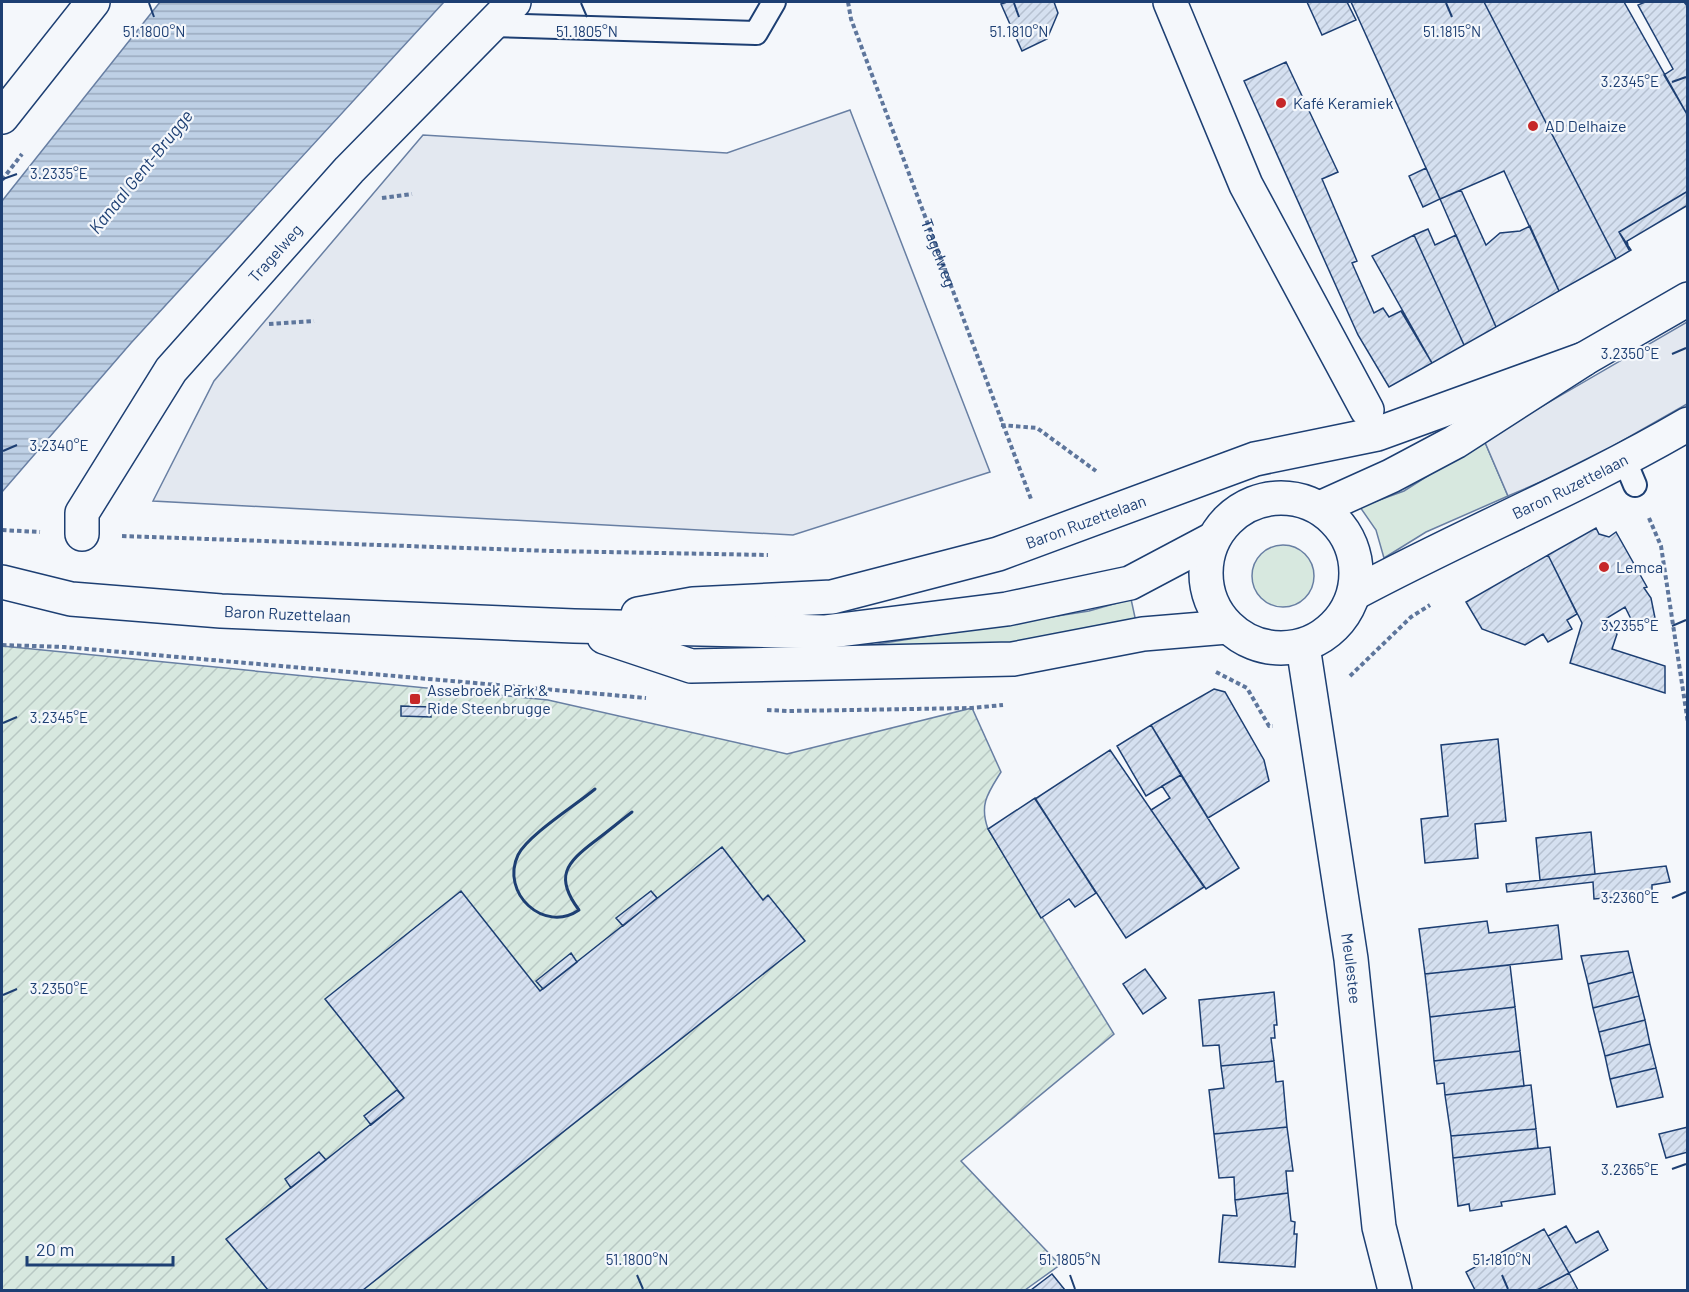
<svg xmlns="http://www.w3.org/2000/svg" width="1689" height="1292" viewBox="0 0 1689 1292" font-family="Barlow,sans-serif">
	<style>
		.green { fill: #d7e8df; stroke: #687fa3; stroke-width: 1.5 }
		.garden { fill: url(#garden-furrows); stroke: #687fa3; stroke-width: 1.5 }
		.parking { fill: #e3e8f0; stroke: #687fa3; stroke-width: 1.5 }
		.water { fill: url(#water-rules); stroke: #687fa3; stroke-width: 1.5 }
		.building { fill: url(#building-hatch); stroke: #1d3f73; stroke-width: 1.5 }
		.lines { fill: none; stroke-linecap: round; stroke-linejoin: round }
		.lane-casing { stroke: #1d3f73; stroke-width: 26 }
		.street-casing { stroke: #1d3f73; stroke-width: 36 }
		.secondary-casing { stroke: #1d3f73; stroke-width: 36 }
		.primary-casing { stroke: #1d3f73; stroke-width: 36 }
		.path { stroke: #5e769c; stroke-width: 4; stroke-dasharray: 4.5 3; stroke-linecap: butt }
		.lane { stroke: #f4f7fb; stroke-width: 22 }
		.street { stroke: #f4f7fb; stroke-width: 33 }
		.secondary { stroke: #f4f7fb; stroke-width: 33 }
		.primary { stroke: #f4f7fb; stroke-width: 33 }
		.wall { stroke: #1d3f73; stroke-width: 3 }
		.ticks { fill: none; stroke: #1d3f73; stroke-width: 2 }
		.poi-dot { fill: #c62828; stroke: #f4f7fb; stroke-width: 2 }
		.labels { text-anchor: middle; stroke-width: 4.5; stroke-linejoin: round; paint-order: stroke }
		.poi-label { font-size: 16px; fill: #1d3f73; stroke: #f4f7fb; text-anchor: start }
		.street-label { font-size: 16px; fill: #1d3f73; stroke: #f4f7fb }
		.water-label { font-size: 18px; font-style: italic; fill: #1d3f73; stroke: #f4f7fb }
		.ticks-label { font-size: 15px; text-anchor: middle; fill: #1d3f73; stroke: #f4f7fb; stroke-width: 4.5; stroke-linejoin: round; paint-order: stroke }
	</style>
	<defs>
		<pattern id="garden-furrows" width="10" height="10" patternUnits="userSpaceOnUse" patternTransform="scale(1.5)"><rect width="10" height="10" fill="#d7e8df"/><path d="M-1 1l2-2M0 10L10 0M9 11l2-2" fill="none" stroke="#b8c8c3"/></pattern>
		<pattern id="water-rules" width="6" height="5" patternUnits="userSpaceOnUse" patternTransform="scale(1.5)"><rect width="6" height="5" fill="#bed0e5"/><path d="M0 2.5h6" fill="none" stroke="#9aaabe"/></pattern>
		<pattern id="building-hatch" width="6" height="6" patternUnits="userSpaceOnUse" patternTransform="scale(1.5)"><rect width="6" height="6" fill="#d5e0f0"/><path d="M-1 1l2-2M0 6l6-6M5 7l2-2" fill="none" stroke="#b6c1d1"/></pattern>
	</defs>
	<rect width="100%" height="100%" fill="#f4f7fb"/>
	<!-- green -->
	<path class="green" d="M1484 440 1508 496 1426 532 1384 558 1376 530 1360 507 1404 491Z
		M1252 576a31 31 0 1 1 62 0a31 31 0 1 1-62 0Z
		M1131 599 1136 622 1015 645 827 652 1089 611Z"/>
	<!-- garden -->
	<path class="garden" d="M2 646 548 700 787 754 972 708 1001 772C988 793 979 804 988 829L1114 1034 961 1161 1060 1265 1025 1290H2Z"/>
	<!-- parking -->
	<path class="parking" d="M850 110 990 472 793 535 153 501 214 381 423 135 727 153Z
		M1687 322V404L1578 466 1508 496 1484 440Z"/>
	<!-- water -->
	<path class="water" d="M160 2H444L131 343 2 492V201Z"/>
	<!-- building -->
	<path class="building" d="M1007 2H1054L1058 13 1047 39 1022 51 1001 4Z
		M1307 2H1347L1356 20 1322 35Z
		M1351 2H1484L1616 259 1559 291 1504 171 1440 199Z
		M1484 2H1624L1688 116V191L1619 232 1631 250 1616 259Z
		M1645 2H1684L1688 7V116L1664 75 1673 69 1638 5Z
		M1286 62 1338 172 1322 179 1357 261 1352 263 1374 313 1383 308 1389 317 1401 311 1432 363 1389 387 1358 335 1244 81Z
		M1426 168 1440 199 1423 207 1409 176Z
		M1461 190 1486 245 1500 233 1520 231 1530 226 1559 291 1496 327 1440 199Z
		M1688 191V205L1627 241 1629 250 1619 232Z
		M1428 229 1435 245 1456 235 1496 327 1464 345 1414 235Z
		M1414 235 1464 345 1432 363 1372 256Z
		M1596 528 1599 534 1609 537 1616 532 1647 587 1644 588 1651 598 1655 618 1634 625 1625 607 1607 618 1617 634 1612 649 1665 666V693L1570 663 1582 623 1548 555Z
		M1548 555 1577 614 1567 620 1572 629 1548 642 1543 634 1525 645 1482 629 1466 602Z
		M1214 689 1225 692 1264 760 1269 781 1208 818 1151 725Z
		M401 706 431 707V717L401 716Z
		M1151 725 1181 775 1146 796 1117 746Z
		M1498 739 1506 821 1475 824 1478 858 1425 863 1421 819 1448 816 1441 745Z
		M1110 750 1204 887 1126 938 1035 799Z
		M1181 775 1239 868 1206 889 1151 810 1170 798 1162 786Z
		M1035 798 1096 893 1075 907 1069 899 1041 918 988 829Z
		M1591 832 1595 874 1540 880 1536 838Z
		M722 847 763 900 768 895 805 941 363 1290H268L226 1239 404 1098 325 999 461 891 540 991Z
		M1666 866 1670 882 1652 885V894L1594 899 1593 882 1507 892 1506 884Z
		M651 891 657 898 623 926 616 918Z
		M1487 921 1489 933 1558 925 1562 959 1425 974 1419 929Z
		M1628 951 1633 972 1588 984 1581 956Z
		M571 953 577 962 543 989 536 981Z
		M1510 965 1515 1007 1430 1017 1425 974Z
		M1145 969 1166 998 1143 1014 1123 984Z
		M1633 972 1639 996 1593 1008 1588 984Z
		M1274 992 1277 1025H1274L1275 1038H1271L1274 1061 1221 1066 1219 1045 1203 1046 1199 1000Z
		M1639 996 1645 1020 1599 1032 1593 1008Z
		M1515 1007 1520 1051 1434 1061 1430 1017Z
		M1645 1020 1650 1044 1605 1056 1599 1032Z
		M1650 1044 1656 1068 1610 1079 1605 1056Z
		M1520 1051 1524 1086 1445 1095 1444 1083 1437 1084 1434 1061Z
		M1274 1061 1276 1082 1283 1081 1287 1127 1214 1134 1209 1090 1224 1088 1221 1066Z
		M1656 1068 1663 1097 1617 1107 1610 1079Z
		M1531 1085 1536 1129 1451 1136 1445 1095Z
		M397 1090 404 1098 371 1125 364 1116Z
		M1287 1127 1293 1171H1286L1288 1193 1235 1200 1234 1177 1219 1178 1214 1134Z
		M1688 1127V1152L1666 1158 1659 1134Z
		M1536 1129 1538 1148 1453 1158 1451 1136Z
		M1550 1147 1555 1194 1501 1202 1502 1206 1470 1211 1469 1204 1458 1206 1453 1158Z
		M319 1152 326 1160 291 1188 285 1179Z
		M1288 1193 1291 1221 1295 1222 1294 1234H1297L1295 1267 1219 1262 1223 1215 1237 1216 1235 1200Z
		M1566 1226 1576 1243 1598 1231 1608 1250 1569 1273 1548 1236Z
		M1544 1229 1569 1273 1537 1290H1475L1466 1272Z
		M1569 1273 1578 1290H1537Z
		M1052 1274 1065 1290H1031Z"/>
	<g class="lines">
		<defs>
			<path id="lane" d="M490 25 756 33 774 2
				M1625 461 1635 485"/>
			<g id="street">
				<path d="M1170 2 1246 185 1367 410"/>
				<path id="s2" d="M82 534V513L171 370 349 170 514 2"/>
				<path id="s3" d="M1303 646 1351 959 1379 1227 1395 1290"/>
			</g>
			<path id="secondary" d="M2 117 93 2"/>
			<g id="primary">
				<circle cx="1281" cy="573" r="75"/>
				<path d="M1320 508 1391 476 1455 442 1584 359 1688 299"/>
				<path id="s4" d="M2 582 71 599 221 611 574 626 824 632 1007 609 1130 583 1213 539"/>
				<path id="s5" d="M1355 593C1465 534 1580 487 1688 424"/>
				<path id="s6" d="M638 614 693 604 832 597 998 554 1255 459 1377 434 1584 359"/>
				<path d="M604 637 691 666 1013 659 1143 634 1227 627"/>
			</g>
		</defs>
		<!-- lane casing -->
		<use href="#lane" class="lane-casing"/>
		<!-- street casing -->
		<use href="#street" class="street-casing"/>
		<!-- secondary casing -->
		<use href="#secondary" class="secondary-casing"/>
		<!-- primary casing -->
		<use href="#primary" class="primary-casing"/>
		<!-- path -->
		<g class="path">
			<path id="s1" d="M848 2 851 19 1031 499"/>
			<path d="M2 180 22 154"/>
			<path d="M382 198 412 194"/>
			<path d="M269 324 314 321"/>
			<path d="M1001 425 1037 428 1096 471"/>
			<path d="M1649 518 1661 546 1688 723"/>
			<path d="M2 530 40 532"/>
			<path d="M122 536 551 551 768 555"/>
			<path d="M2 645 64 647 646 698"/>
			<path d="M1216 672 1247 688 1269 726H1273"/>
			<path d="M1350 676 1411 617 1430 605"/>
			<path d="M767 710 789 711 972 708 1003 705"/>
		</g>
		<!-- lane -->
		<use href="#lane" class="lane"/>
		<!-- street -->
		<use href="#street" class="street"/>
		<!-- secondary -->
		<use href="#secondary" class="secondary"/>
		<!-- primary -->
		<use href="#primary" class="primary"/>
		<!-- wall -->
		<path class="wall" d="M595 789C576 805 528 835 518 855 500 893 544 934 579 910 554 877 566 863 595 841 607 832 619 822 632 812"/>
	</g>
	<!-- ticks -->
	<path class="ticks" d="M149 3 154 17M581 3 587 17M1014 3 1019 17M1446 3 1452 17M1672 82 1686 77M3 179 17 174M1672 354 1686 348M3 451 17 445M1672 626 1686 620M3 723 17 717M1672 898 1686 892M3 995 17 989M1672 1169 1686 1164M637 1275 643 1289M1070 1275 1075 1289M1502 1275 1508 1289"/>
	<!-- markers -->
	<g class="poi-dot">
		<circle cx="1281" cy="103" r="6"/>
		<circle cx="1533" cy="126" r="6"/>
		<circle cx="1604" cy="567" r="6"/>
		<rect x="409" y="693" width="12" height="12" rx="3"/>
	</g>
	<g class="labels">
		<!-- poi labels -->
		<g class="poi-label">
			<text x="1293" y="109">Kafé Keramiek</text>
			<text x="1545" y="132">AD Delhaize</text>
			<text x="1616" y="573">Lemca</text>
			<text x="427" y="696">Assebroek Park &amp;<tspan x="427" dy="18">Ride Steenbrugge</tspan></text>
		</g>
		<!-- street labels -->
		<g class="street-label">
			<text dy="6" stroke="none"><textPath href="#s2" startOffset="346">Tragelweg</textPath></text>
			<text dy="6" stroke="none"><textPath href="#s1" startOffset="267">Tragelweg</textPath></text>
			<text dy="6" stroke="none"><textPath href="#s5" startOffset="240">Baron Ruzettelaan</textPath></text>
			<text dy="6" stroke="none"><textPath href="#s6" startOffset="460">Baron Ruzettelaan</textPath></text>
			<text dy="6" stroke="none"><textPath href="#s4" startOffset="288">Baron Ruzettelaan</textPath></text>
			<text dy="6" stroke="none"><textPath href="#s3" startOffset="326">Meulestee</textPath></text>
		</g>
		<!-- water labels -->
		<g class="water-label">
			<text transform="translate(141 172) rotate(-51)" y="6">Kanaal Gent-Brugge</text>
		</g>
	</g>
	<g class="ticks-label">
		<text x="154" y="37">51.1800°N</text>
		<text x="587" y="37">51.1805°N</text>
		<text x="1019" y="37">51.1810°N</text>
		<text x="1452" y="37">51.1815°N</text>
		<text x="1630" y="87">3.2345°E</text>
		<text x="59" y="179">3.2335°E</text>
		<text x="1630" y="359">3.2350°E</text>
		<text x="59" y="451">3.2340°E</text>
		<text x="1630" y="631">3.2355°E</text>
		<text x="59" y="723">3.2345°E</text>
		<text x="1630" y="903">3.2360°E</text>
		<text x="59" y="994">3.2350°E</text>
		<text x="1630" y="1175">3.2365°E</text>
		<text x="637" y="1265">51.1800°N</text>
		<text x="1070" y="1265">51.1805°N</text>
		<text x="1502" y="1265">51.1810°N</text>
	</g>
	<!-- border -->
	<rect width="1689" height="1292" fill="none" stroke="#1d3f73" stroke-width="6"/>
	<!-- scale -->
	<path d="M27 1256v9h146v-9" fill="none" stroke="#1d3f73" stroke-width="3"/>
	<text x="36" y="1256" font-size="18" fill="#1d3f73" stroke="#f4f7fb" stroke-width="4.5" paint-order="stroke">20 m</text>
</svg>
